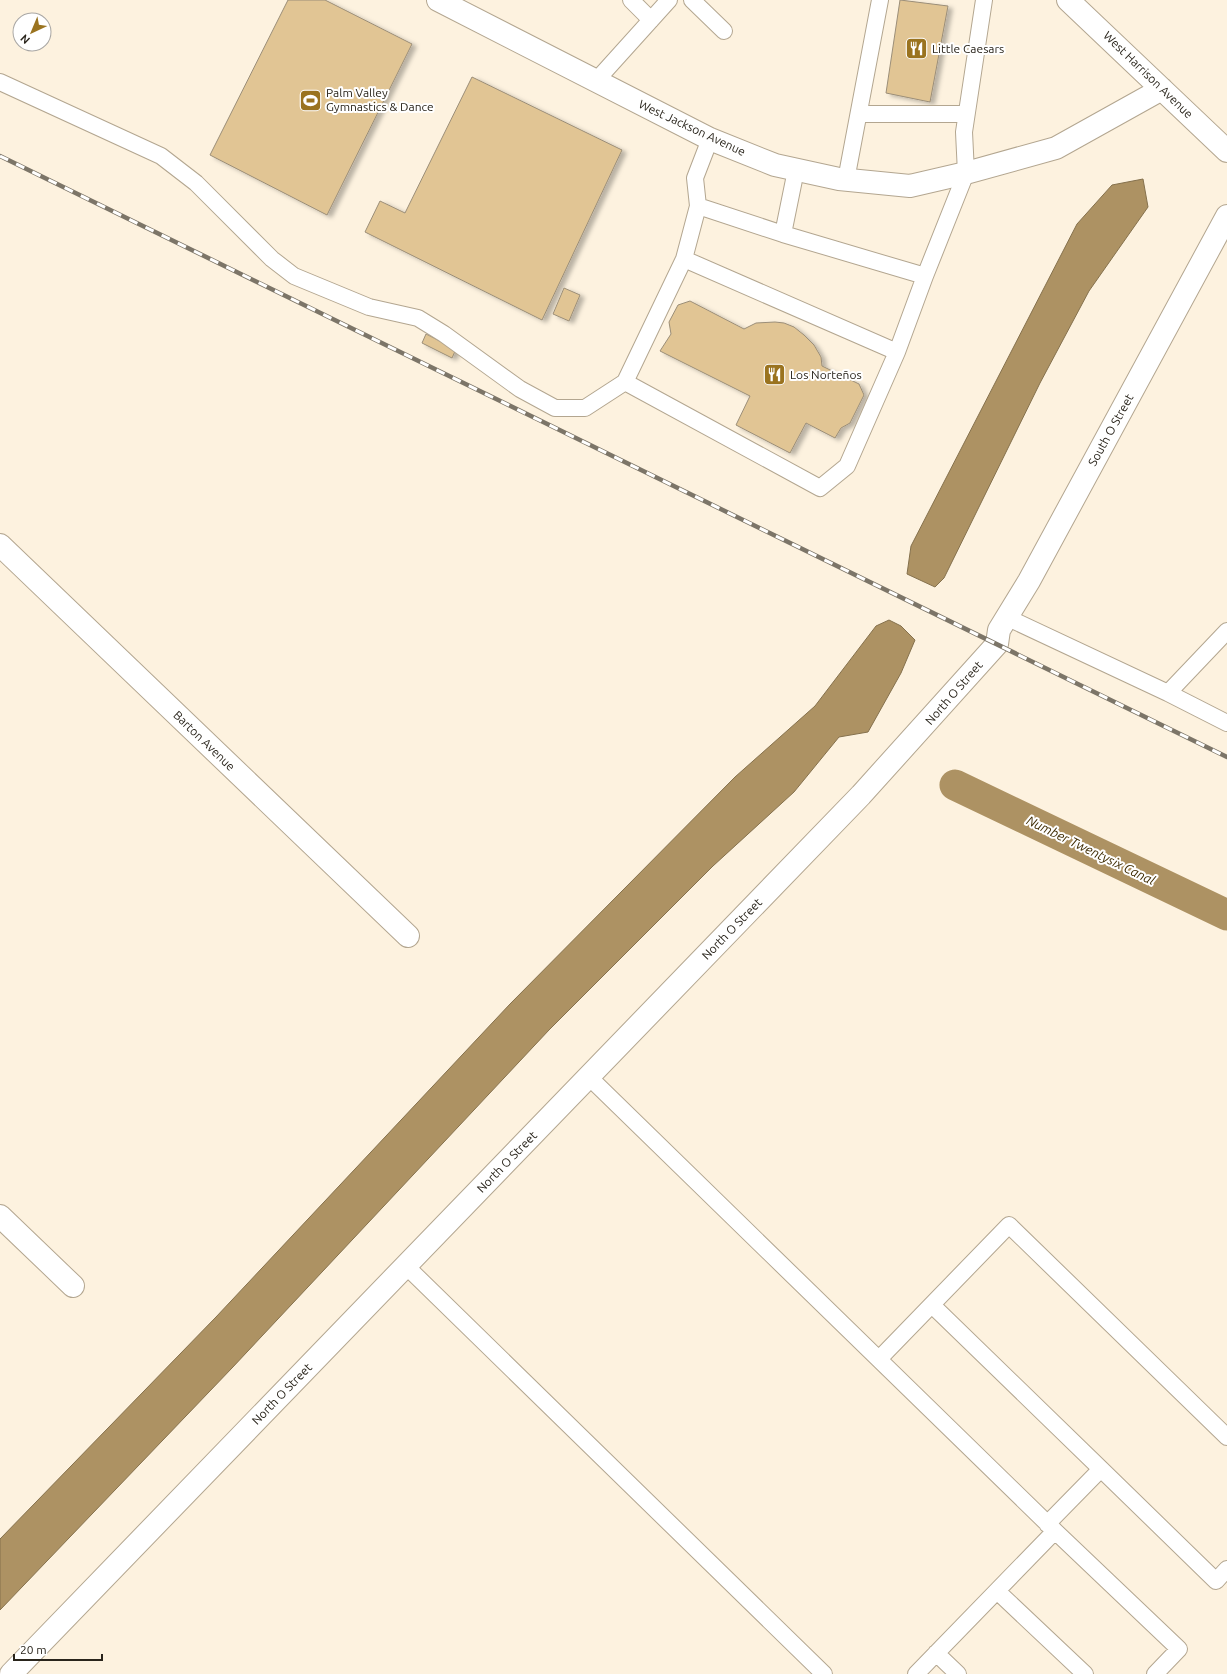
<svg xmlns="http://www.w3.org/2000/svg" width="1227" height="1674" viewBox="0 0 1227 1674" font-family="Ubuntu,sans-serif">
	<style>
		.water { fill: #ad9263; stroke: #85714d }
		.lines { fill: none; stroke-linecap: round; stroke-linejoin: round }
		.canal { stroke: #ad9263; stroke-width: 31 }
		.building { fill: #e1c594; stroke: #9b8e78; filter: url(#shadow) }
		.lane-casing { stroke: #b3a690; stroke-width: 18 }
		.street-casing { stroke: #b3a690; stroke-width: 24 }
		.secondary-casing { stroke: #b3a690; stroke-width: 24 }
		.lane { stroke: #fff; stroke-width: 16 }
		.street { stroke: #fff; stroke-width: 22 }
		.secondary { stroke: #fff; stroke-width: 22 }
		.rail-casing { stroke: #7c7568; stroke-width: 4.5 }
		.rail { stroke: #fff; stroke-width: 3; stroke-dasharray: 9; stroke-linecap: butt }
		.labels { text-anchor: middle; stroke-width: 4; stroke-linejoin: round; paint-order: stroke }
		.poi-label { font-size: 12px; fill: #29241b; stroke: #fff; text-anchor: start }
		.street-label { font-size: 12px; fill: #29241b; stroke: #fff }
		.water-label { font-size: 13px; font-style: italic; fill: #3e2b02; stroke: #fff }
	</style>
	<defs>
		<filter id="shadow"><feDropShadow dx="4.5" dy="2.5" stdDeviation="2" flood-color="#0004"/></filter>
	</defs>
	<rect width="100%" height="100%" fill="#fdf2df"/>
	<!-- water -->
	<path class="water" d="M1143 179 1148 207 1089 291 1040 383 944 578 935 587 907 574 911 546 1077 224 1112 185Z
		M889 620 901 626 915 640 901 673 868 732 839 737 794 792 713 866 549 1030 232 1368 0 1610V1539L216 1317 510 1004 735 777 815 706 876 626Z"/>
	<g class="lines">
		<!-- canal -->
		<path class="canal" d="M955 785 1227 915"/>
	</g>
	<!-- building -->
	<path class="building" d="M288 0H325L412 44 327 215 210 155Z
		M900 0 948 6 930 102 886 93Z
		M472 77 622 150 542 320 365 232 380 201 405 213Z
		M564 288 580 295 569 321 553 314Z
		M690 301 744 329 756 323 775 322 784 323 794 327 804 335 814 345 821 357 822 366 859 384 864 395 850 423 841 428 835 438 806 423 790 453 736 425 750 396 660 351 671 334 669 322 678 305Z
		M426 334 456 349 452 358 422 343Z"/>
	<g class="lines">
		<defs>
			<path id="lane" d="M631 0 651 20
				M692 0 724 31
				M0 82 161 156 196 183 272 259 294 276 369 307 418 318 444 334 520 389 555 408H585L625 382 684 259 698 206 695 178 710 139
				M595 82 669 0
				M859 114H966
				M846 180 880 0
				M698 206 783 234 925 276
				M783 234 796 170
				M684 259 897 352
				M625 382 820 488 847 466 897 352 925 276 966 173 964 132 984 0
				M1006 617 1168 693 1227 631
				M1168 693 1227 723
				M589 1077 1055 1531 916 1674
				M406 1266 824 1674
				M932 1305 1101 1469
				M879 1359 1009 1225 1227 1437
				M1047 1524 1101 1469 1216 1581 1227 1569
				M1055 1531 1179 1649 1155 1674
				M997 1591 1085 1674
				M936 1653 958 1674"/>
			<path id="street" d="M0 545 408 936
				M0 1216 73 1286
				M11 1674 861 795 997 644 999 630 1029 581 1227 216"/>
			<path id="secondary" d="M438 0 710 139 775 165 839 179 910 186 966 173 1056 148 1162 89
				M1068 0 1227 151"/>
		</defs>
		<!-- lane casing -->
		<use href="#lane" class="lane-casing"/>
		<!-- street casing -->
		<use href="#street" class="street-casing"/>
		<!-- secondary casing -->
		<use href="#secondary" class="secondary-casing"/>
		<!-- lane -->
		<use href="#lane" class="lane"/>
		<!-- street -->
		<use href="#street" class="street"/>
		<!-- secondary -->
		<use href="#secondary" class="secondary"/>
		<defs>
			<path id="rail" d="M0 156 1227 757"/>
		</defs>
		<!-- rail casing -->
		<use href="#rail" class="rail-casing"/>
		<!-- rail -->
		<use href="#rail" class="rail"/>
	</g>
	<!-- icons -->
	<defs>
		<symbol id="restaurant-square" viewBox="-11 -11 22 22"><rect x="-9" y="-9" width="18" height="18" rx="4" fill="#9a731f" stroke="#fff"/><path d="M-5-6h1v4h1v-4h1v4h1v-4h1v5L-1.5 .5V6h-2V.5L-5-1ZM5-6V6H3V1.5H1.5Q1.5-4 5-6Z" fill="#fff"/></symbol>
		<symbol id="stadium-square" viewBox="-11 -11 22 22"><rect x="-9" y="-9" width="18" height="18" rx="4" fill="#9a731f" stroke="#fff"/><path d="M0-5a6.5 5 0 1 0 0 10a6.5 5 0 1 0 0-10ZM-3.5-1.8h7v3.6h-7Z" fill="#fff"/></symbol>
	</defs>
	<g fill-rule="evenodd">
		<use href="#restaurant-square" x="904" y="36" width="25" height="25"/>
		<use href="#stadium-square" x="298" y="88" width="25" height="25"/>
		<use href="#restaurant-square" x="762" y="362" width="25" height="25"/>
	</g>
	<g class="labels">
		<!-- poi labels -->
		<g class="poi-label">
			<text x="932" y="53">Little Caesars</text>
			<text x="326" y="97">Palm Valley<tspan x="326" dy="14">Gymnastics &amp; Dance</tspan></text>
			<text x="790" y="379">Los Norteños</text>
		</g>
		<!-- street labels -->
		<g class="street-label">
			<text transform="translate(1148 75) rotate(44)" y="4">West Harrison Avenue</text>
			<text transform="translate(692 128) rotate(25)" y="4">West Jackson Avenue</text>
			<text transform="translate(1111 430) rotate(-61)" y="4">South O Street</text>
			<text transform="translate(954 693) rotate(-49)" y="4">North O Street</text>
			<text transform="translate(204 741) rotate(44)" y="4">Barton Avenue</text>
			<text transform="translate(732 929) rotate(-46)" y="4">North O Street</text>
			<text transform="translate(507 1162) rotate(-46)" y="4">North O Street</text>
			<text transform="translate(282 1394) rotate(-46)" y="4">North O Street</text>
		</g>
		<!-- water labels -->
		<g class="water-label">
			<text transform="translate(1091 850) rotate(26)" y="5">Number Twentysix Canal</text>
		</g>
	</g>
	<!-- north arrow -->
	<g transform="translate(32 32) rotate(224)"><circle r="19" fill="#ffffff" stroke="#a9a7a4"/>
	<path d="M0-3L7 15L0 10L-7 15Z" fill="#9a731f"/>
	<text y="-6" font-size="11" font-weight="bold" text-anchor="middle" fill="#29241b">N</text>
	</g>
	<!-- scale -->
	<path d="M14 1654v6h88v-6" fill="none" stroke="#29241b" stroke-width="2"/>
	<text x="20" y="1654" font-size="12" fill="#29241b" stroke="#ffffff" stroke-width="3" paint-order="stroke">20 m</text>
</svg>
